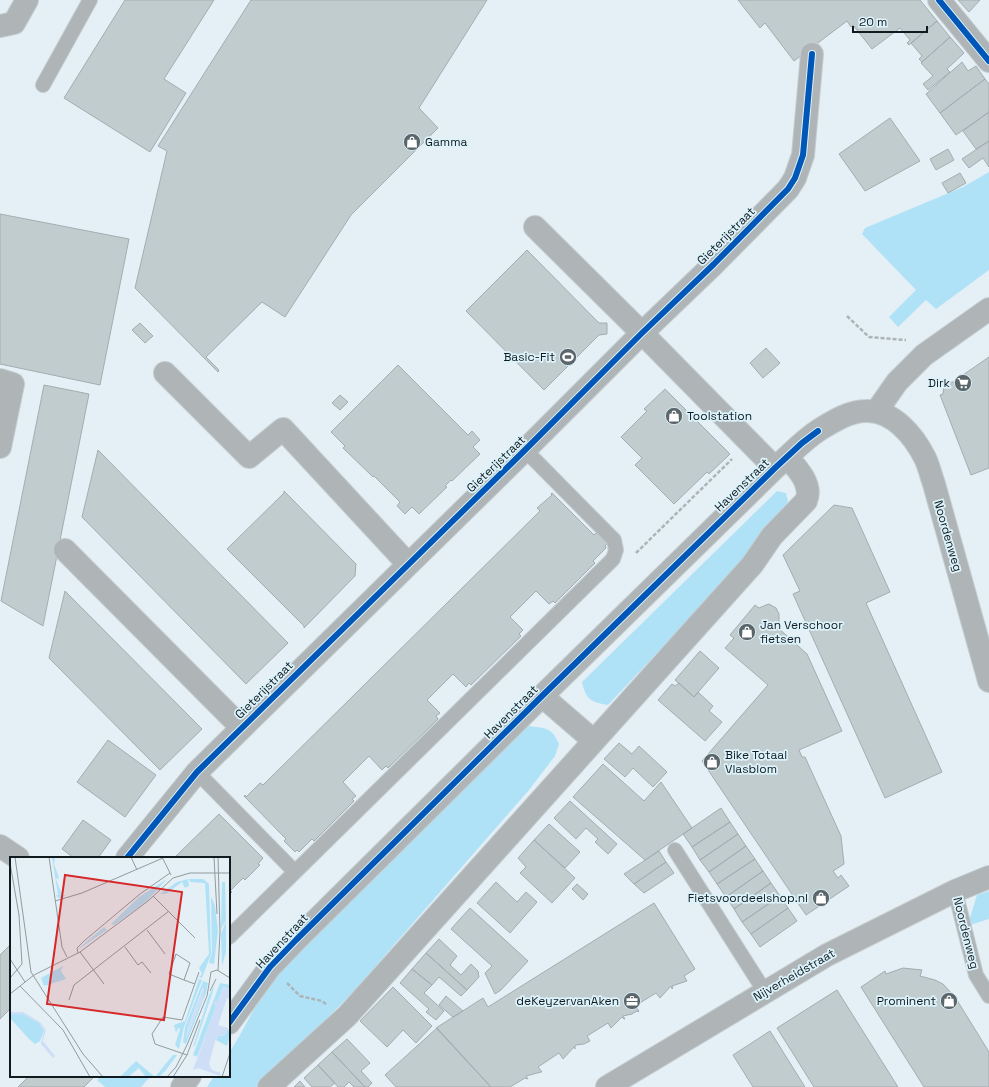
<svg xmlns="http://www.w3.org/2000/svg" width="989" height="1087" viewBox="0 0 989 1087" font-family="'Space Grotesk',sans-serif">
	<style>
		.green { fill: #b0e2f7 }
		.building { fill: #c1ccce; stroke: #a3adb1 }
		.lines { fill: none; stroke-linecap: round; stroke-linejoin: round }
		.service-casing { stroke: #c4cdd1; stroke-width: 16 }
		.minor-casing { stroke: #c4cdd1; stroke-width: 24 }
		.path { stroke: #adb4b7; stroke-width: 2.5; stroke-dasharray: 4 2; stroke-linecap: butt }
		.service { stroke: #afb4b7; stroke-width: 14 }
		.minor { stroke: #afb4b7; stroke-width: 22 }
		.cycleway-casing { stroke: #ddf3fc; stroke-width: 8 }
		.cycleway { stroke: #0057b8; stroke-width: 6 }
		.labels { text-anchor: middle; stroke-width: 3.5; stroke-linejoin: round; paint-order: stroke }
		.poi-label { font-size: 12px; fill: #111b1f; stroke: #ddf3fc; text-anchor: end }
		.street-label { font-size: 12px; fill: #111b1f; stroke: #ddf3fc }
		.inset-road { fill: none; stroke: #909b9f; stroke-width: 1 }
		.view { fill: #d62828; fill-opacity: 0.15; stroke: #d62828; stroke-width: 2 }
		.inset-edge { fill: none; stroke: #111b1f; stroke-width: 2 }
	</style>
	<rect width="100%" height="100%" fill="#e4f0f5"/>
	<!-- green -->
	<path class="green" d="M989 172V270L936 309 926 300 898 327 889 317 916 290 862 234 865 228 963 187Z
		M777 491 786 493 788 501 781 515 736 569 608 705C591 702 586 700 582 682Z
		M528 726C545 728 552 727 559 744L555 756 529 790 353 992 289 1057 257 1087H207L214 1076H229V1053L240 1035 277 967 399 853Z
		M989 891V919L970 925 969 921 977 895Z
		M101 1076H151L141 1087H105L97 1080Z"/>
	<!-- building -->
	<path class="building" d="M125 0H214L164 79 186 93 150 152 64 98Z
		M251 0H487L419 108 438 128 351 215 285 317 262 302 206 357 219 370 218 372 135 288 167 151 158 146Z
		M738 0H920L937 21 909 45 907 43 910 40 900 28 872 49 853 25 851 27 847 21 794 61 765 23 760 28Z
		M958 0H980L969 12Z
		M937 21 950 37 922 62 919 59 922 56 911 43Z
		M950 37 964 53 947 69 950 72 928 90 923 84 933 76 921 63Z
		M962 62 968 71 976 66 985 79 940 113 926 94Z
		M985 79 989 84V112L956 135 940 113Z
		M989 112V141L976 149 963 131Z
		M890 118 920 161 865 191 839 154Z
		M989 141V167L983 158 969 168 962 159Z
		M948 149 954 160 936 170 930 159Z
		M960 173 966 183 948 193 942 183Z
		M0 214 129 239 100 385 0 364Z
		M527 250 599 323H607V334L599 335 544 390 466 311Z
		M140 323 153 336 145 343 132 330Z
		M766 348 780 363 763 378 750 363Z
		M989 357V468L971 475 940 395 943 394 944 387 950 382H956L961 387 964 386 960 377Z
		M398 365 468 435 472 431 480 440 473 447 480 454 452 481 451 480 445 486 447 487 419 514 412 507 405 514 397 506 400 502 374 476 373 477 343 448 345 446 331 432Z
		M44 385 89 394 43 626 1 601Z
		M665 389 730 454 709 474 707 472 674 504 635 465 642 458 621 437 647 411 644 409Z
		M340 395 348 402 340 410 332 403Z
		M98 450 288 643 246 684 82 517Z
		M284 491 356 564 355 576 304 628V626L227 549 284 493Z
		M552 493 594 535 596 533 607 544 605 546 606 548 593 561 595 563 555 603 553 601 549 604 536 591 510 617 523 630 519 634 521 636 471 685 469 683 466 687 453 674 427 700 440 713 436 716 438 719 388 768 386 766 382 770 369 756 343 782 356 796 352 799 354 801 314 841 312 839 299 852 297 850 295 852 284 841 286 839 244 796 245 795 246 797 260 783 263 785 540 511 537 508 552 495 551 494Z
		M834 505 852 508 890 592 866 603 942 772 885 798 793 594 800 591 783 555Z
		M65 591 202 729 160 770 49 658Z
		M769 604 776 608 779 614V622L776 626 807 654 842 731 799 750 802 757H805L841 836 844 864 833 871 838 878 841 875 849 886 806 915 702 761 768 685 725 648 734 638 730 635 755 605 759 608 766 605Z
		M700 651 719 668 694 697 675 680Z
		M679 683 694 697 698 692 713 706 709 711 722 722 705 741 658 700 672 684 675 686Z
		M108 740 156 775 125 817 77 782Z
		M619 743 632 754 639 746 667 772 653 787 633 768 625 777 604 759Z
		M603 764 644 801 661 782 692 828 645 860 573 797Z
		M570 801 617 844 608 854 595 842 598 839 586 828 576 839 554 818Z
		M721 808 730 822 692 847 683 834Z
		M219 814 263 858 258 864 260 865 245 880 243 878 230 891 232 892 229 895V858H174Z
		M83 820 111 840 98 858H74L62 849Z
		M730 822 738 834 700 860 692 847Z
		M549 824 580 852 565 868 534 840Z
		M738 834 746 846 709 872 700 860Z
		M534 840 575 878 552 903 520 873 526 867 518 858Z
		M746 846 755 859 717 884 709 872Z
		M659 851 666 862 634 884 624 874Z
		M755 859 763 871 726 897 717 884Z
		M666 862 674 873 644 893 634 884Z
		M763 871 771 883 734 909 726 897Z
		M496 882 517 902 526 892 537 902 510 933 477 903Z
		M771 883 780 896 742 922 734 909Z
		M577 884 588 894 583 900 572 889Z
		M780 896 788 908 751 934 742 922Z
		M654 903 695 969 684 976 687 981 672 986 673 988 672 989 671 986 660 998 656 993 635 1006 639 1011 638 1012 637 1011 632 1014 623 1016 625 1019H624L622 1017 611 1028 608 1023 587 1036 590 1041 584 1044 576 1045 575 1046V1049L574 1047 563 1059 559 1053 538 1067 542 1072H541L526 1076 528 1079 525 1078 510 1087H491L436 1028 483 998 488 1007Z
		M470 908 528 961 501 990 495 994 485 973 492 966 451 929Z
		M788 908 797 921 760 947 751 934Z
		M439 939 457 956 450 965 461 975 471 964 478 971 479 977 467 990 426 953Z
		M11 944V1008L0 1019V955Z
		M426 953 467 990 461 996 439 977 432 985 412 969Z
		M903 968 922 970 920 976 935 980 943 984 955 997 989 1052V1087H924L861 987 885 971 886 974Z
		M412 969 432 985 424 993 444 1011 436 1020 426 1012 429 1009 400 983Z
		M393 987 432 1026 416 1043 403 1030 387 1047 360 1021Z
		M837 990 898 1087H814L777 1028Z
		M446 996 463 1011 453 1017 439 1005Z
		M437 1028 491 1087H396L385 1075Z
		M770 1031 805 1087H753L733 1055Z
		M347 1039 370 1063 361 1071 372 1083 368 1087H365L332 1052Z
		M332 1052 365 1087H354L349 1082 344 1087H338L318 1065Z
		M318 1065 335 1083 330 1087H312L304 1078Z
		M29 1076H95L84 1087H18Z
		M300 1081 305 1087H294Z"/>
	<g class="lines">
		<defs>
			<path id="service" d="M43 85 90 0
				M197 772 295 872 613 559 616 550 614 540 525 450
				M675 850 765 992
				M955 891 976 975 989 996
				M229 937 295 872"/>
			<path id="minor" d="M939 0 989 61
				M0 26 14 23 27 0
				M535 227 642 333 775 468
				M165 373 249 457 283 429 408 564
				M0 380 13 384 0 447
				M876 412 897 382 924 355 989 309
				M65 550 242 728
				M542 696 594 741
				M0 846 18 858
				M127 858 197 772 525 450 642 333 714 264 788 189 795 178 803 155 812 54
				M229 1023 270 967 296 940 542 696 775 468C789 456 802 441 819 430 832 422 849 411 866 411 893 410 914 436 925 458 929 466 931 476 934 484L989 681
				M182 1087 190 1076
				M269 1087 347 1016 752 565 772 536 806 501C813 485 798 469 787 457
				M607 1087 827 955 955 891 989 877"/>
		</defs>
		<!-- service casing -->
		<use href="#service" class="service-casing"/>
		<!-- minor casing -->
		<use href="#minor" class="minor-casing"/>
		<!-- path -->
		<path class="path" d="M847 316 869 337 906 340
			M636 553 732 459
			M287 983 300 996 322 1001 326 1004"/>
		<!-- service -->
		<use href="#service" class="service"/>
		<!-- minor -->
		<use href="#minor" class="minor"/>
		<defs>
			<path id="cycleway" d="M939 0 989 61
				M127 858 197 772 525 450 642 333 714 264 788 189 795 178 803 155 812 54
				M229 1023 270 967 296 940 542 696 775 468 802 443 818 431"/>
		</defs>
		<!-- cycleway casing -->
		<use href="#cycleway" class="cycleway-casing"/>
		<!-- cycleway -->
		<use href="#cycleway" class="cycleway"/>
	</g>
	<!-- icons -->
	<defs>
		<symbol id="shop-disc" viewBox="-11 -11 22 22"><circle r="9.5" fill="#5b666a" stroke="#ddf3fc"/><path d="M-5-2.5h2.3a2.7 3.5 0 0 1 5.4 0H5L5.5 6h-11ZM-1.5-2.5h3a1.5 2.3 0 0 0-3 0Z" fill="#fff"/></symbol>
		<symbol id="stadium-disc" viewBox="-11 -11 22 22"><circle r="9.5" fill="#5b666a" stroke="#ddf3fc"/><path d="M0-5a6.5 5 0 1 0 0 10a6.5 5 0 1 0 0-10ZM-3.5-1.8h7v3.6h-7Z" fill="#fff"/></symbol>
		<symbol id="supermarket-disc" viewBox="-11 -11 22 22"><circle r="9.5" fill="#5b666a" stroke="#ddf3fc"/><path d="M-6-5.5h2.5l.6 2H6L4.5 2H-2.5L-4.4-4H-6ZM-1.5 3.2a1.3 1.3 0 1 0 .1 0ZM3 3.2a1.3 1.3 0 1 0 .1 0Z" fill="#fff"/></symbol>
		<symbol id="office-disc" viewBox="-11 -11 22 22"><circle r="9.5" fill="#5b666a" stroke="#ddf3fc"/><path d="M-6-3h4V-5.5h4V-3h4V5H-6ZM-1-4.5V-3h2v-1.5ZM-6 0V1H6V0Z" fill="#fff"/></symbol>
	</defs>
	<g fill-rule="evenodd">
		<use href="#shop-disc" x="402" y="132" width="20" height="20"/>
		<use href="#stadium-disc" x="558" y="347" width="20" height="20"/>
		<use href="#supermarket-disc" x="953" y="373" width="20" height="20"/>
		<use href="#shop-disc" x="664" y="406" width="20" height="20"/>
		<use href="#shop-disc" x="737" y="622" width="20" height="20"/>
		<use href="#shop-disc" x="702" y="752" width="20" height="20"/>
		<use href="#shop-disc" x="811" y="888" width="20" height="20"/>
		<use href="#office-disc" x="622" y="991" width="20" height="20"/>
		<use href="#shop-disc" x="939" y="991" width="20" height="20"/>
	</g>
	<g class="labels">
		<!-- poi labels -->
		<g class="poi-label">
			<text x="425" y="146" text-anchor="start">Gamma</text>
			<text x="555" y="361">Basic-Fit</text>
			<text x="950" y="387">Dirk</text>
			<text x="687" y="420" text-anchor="start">Toolstation</text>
			<text x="760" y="629" text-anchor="start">Jan Verschoor<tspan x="760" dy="14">fietsen</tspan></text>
			<text x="725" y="759" text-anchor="start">Bike Totaal<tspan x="725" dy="14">Vlasblom</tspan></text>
			<text x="808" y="902">Fietsvoordeelshop.nl</text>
			<text x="619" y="1005">deKeyzervanAken</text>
			<text x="936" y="1005">Prominent</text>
		</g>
		<!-- street labels -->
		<g class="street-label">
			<text transform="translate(726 236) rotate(-45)" y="4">Gieterijstraat</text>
			<text transform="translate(496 464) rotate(-44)" y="4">Gieterijstraat</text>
			<text transform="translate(742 485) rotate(-44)" y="4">Havenstraat</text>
			<text transform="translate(948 536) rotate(74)" y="4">Noordenweg</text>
			<text transform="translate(264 690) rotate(-45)" y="4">Gieterijstraat</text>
			<text transform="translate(511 712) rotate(-45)" y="4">Havenstraat</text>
			<text transform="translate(966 933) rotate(76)" y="4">Noordenweg</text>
			<text transform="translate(282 941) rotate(-47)" y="4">Havenstraat</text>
			<text transform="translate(794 975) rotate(-30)" y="4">Nijverheidstraat</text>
		</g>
	</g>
	<!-- overview -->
	<g transform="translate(10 857)">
		<rect width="220" height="220" fill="#e4f0f5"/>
		<path d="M42 0H45L44 7 49 21 46 22 52 38H55L53 41H48L46 38H48ZM157 22 137 44 104 68 101 67 129 40ZM178 22 179 29 175 31 172 25 156 37H150L167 25ZM179 22H193L199 27 201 97 192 121 189 120 192 117 189 111 199 97 195 26 180 25ZM212 25H215L216 63 211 72ZM201 39 205 49 208 74 204 107 199 106 202 95ZM216 64V95L212 109 211 77ZM94 70 97 73 69 92V91ZM53 109 51 114 56 122 34 129 31 121ZM189 122 192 123 174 170 169 192 165 188 170 172 168 171 166 176 164 168 175 164ZM193 124 198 126 196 136 176 187 173 185 175 170ZM193 130V141L176 181 178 170ZM210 126 220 128V132L213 130 208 144 204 146 206 149 187 200 183 198ZM205 128 185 188 183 190 199 138ZM2 156 13 157 29 166 34 174 30 184 25 187 19 182 0 161ZM218 171 220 179 217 189 206 183 208 179 215 178ZM163 198H167L156 213 149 220H145ZM126 204 145 220H136L129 211 118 220H110Z" fill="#b0e2f7" fill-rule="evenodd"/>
		<path d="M194 129 193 141 175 182 178 170ZM213 130 220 132V142L217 141 208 168 218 171 215 178 208 179 205 184 199 207 202 213 211 216 210 219 188 211 183 213 206 149 204 144H208ZM0 155H13L30 165 36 173 33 184 45 199 43 201 31 187 34 174 29 166 13 157 0 158Z" fill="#cedef6"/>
		<path class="inset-road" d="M5 0 21 115 73 197 93 220M39 0 52 90 57 100M121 0 127 13M152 0 161 18M204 0 207 57M208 0 210 75 208 114M0 6 9 58 12 107 0 121M143 39 185 81M45 44 72 36 153 1M137 73 155 97M115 90 128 108 132 105 141 116M70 95 94 127M68 96 67 91 74 84 130 37 160 16M0 102 15 125M174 123 180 106 166 97 159 117 174 123 185 127M10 129 53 173 80 220M200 134 206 122M0 137 24 118 70 95 138 44 163 21 180 16H220M59 143 64 128 159 54M177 198 145 187 142 177 153 160 172 163 189 115M157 220 166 210 177 188 197 139 201 115 207 113 220 121M163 220 177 198 190 163M212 220 220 196"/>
		<path class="view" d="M55 18 172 35 154 163 37 147Z"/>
		<rect width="220" height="220" class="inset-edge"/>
	</g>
	<!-- scale -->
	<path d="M853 26v6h74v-6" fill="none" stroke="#111b1f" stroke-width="2"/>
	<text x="859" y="26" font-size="12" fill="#111b1f" stroke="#ddf3fc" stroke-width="3" paint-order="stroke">20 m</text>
</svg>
